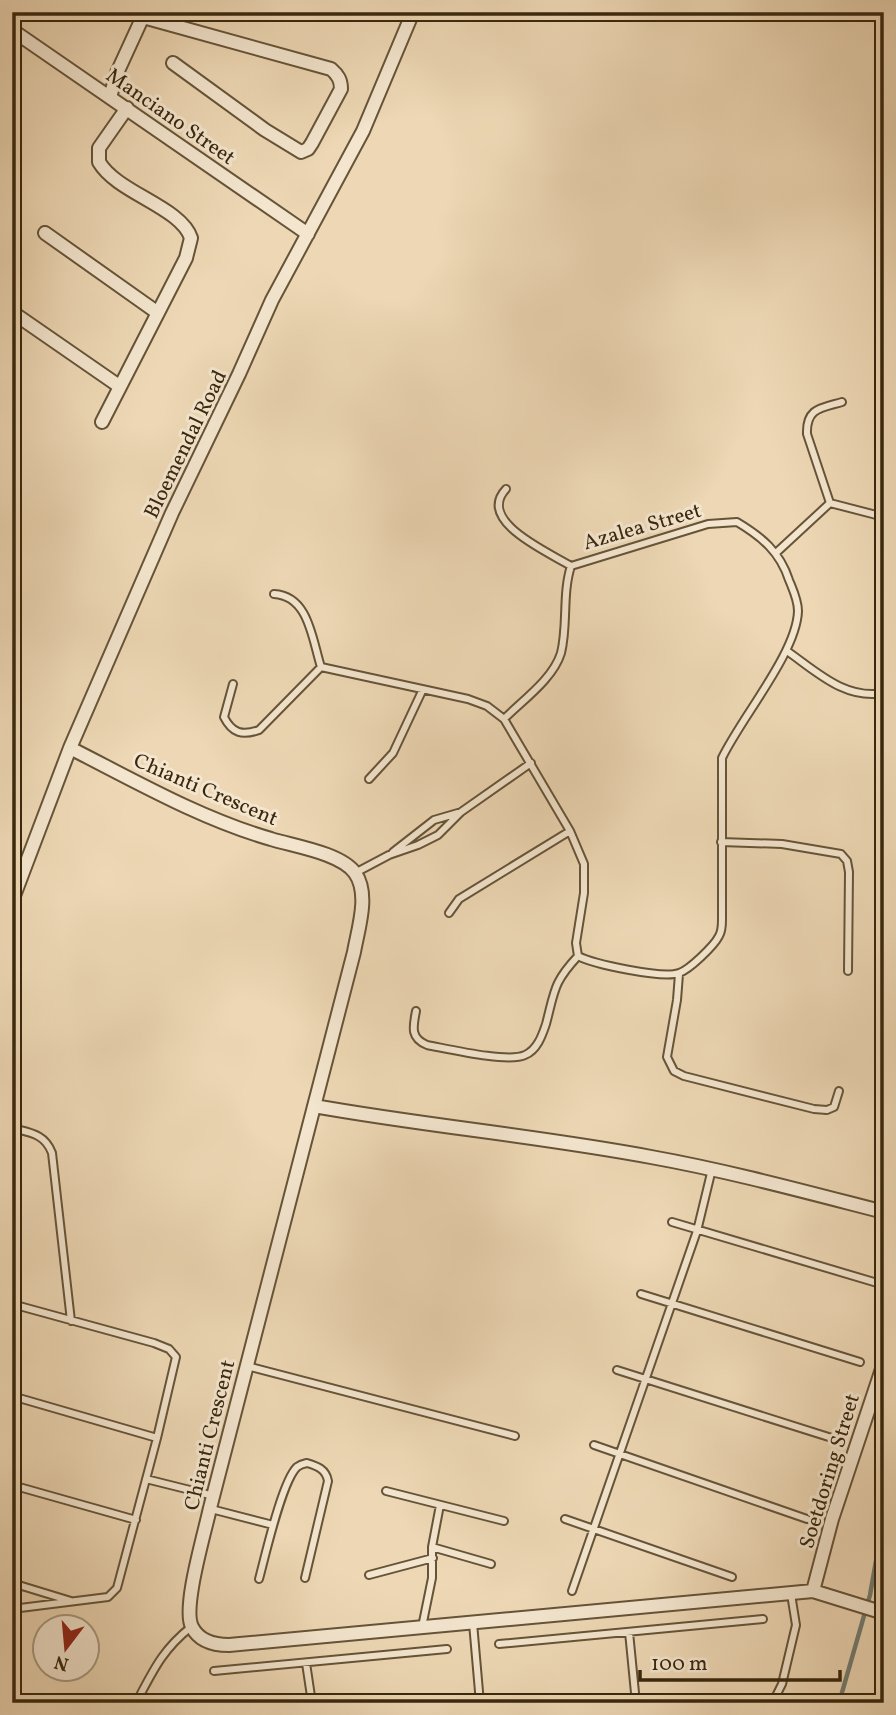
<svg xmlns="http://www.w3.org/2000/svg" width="896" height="1715" viewBox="0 0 896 1715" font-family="Vollkorn,serif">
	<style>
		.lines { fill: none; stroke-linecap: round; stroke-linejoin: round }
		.stream { stroke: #747e73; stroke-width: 4.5 }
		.service-casing { stroke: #665438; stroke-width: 10 }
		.minor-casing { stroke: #665438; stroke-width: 16 }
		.service { stroke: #f3e5ce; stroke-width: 6 }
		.minor { stroke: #f3e5ce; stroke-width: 12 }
		.labels { text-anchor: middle; stroke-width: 6; stroke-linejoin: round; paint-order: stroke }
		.street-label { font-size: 21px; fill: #39280e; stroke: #f3e5ce }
	</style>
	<rect width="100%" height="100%" fill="#edd7b4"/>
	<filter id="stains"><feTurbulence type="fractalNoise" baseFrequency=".00286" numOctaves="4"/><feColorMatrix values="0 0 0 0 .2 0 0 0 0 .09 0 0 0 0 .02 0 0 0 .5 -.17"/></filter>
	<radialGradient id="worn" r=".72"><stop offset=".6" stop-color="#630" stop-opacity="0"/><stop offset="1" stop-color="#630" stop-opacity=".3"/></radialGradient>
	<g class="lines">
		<!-- stream -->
		<path class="stream" d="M839 1703 870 1595 884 1516"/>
		<defs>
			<path id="service" d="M506 489C476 521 548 552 571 566
				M830 503 807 434C806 408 821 408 842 402
				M777 552 830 503 884 517
				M571 566 708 524 737 522C762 537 780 552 789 580 793 590 798 600 798 611 797 652 741 718 722 758V920C722 926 722 931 719 936 714 946 689 970 679 973 663 979 593 964 578 956
				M274 594C309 596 312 639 321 667
				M787 651C817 672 845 700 884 693
				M321 667 468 699 487 706 504 719 570 831 584 864V893L576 943 578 956
				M233 684 224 717C232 733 242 736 259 730L321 667
				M504 719C523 700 553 679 561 653 568 625 562 594 571 566
				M369 779 393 753 423 689
				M721 842 782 844 841 854 847 861 849 872 848 971
				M393 852 434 820 458 813
				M355 873 389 855 418 845 438 835 461 812 531 763
				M449 913 459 899 570 831
				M679 974 677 1000 667 1057 674 1071 684 1076 814 1109 827 1110 834 1107 839 1091
				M416 1011C413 1027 410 1038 427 1045 449 1049 508 1063 525 1055 537 1050 542 1036 546 1024 555 990 553 983 578 956
				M12 1128C31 1133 45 1134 52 1153L71 1321
				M672 1222 884 1285
				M641 1294 860 1362
				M12 1304 154 1343 169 1349 176 1357 157 1438 117 1588 108 1597 12 1609
				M247 1366 515 1436
				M617 1370 835 1439
				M12 1396 157 1438
				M594 1445 807 1519
				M146 1479 214 1496
				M12 1485 136 1520
				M386 1491 504 1521
				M211 1509 273 1525
				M565 1519 732 1577
				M432 1547 491 1564
				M369 1575 433 1558
				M259 1579C265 1557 282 1481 297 1467 301 1464 302 1464 307 1463 317 1466 326 1469 328 1481L305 1578
				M12 1583 71 1601
				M572 1591 697 1231 712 1169
				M473 1623 480 1703
				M422 1627 432 1578V1547L440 1505
				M629 1632 636 1703
				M499 1644 763 1619
				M306 1663 312 1703
				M214 1671 447 1649
				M136 1703C153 1671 162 1650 191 1627
				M754 1703 767 1702 775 1698 782 1684 796 1625 791 1594"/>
			<path id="minor" d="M143 17 331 69C338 75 341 80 341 89L312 143 308 149 301 152 265 130 173 63
				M12 30 308 234
				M110 97 117 73 145 12
				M45 233 158 313
				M12 312 119 386
				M102 422 186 258 191 238C181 207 117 193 99 162V148L127 108
				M70 748C135 781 201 819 271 839 293 846 341 853 355 873 370 894 358 929 354 952L210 1508C205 1532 182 1608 192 1627 199 1641 214 1645 229 1645L813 1591 884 1613
				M12 901 70 748 172 513 239 374 272 300 363 131 413 12
				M314 1106C426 1126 539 1136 651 1157 729 1171 806 1192 884 1212
				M813 1591 832 1519 884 1363"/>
		</defs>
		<!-- service casing -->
		<use href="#service" class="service-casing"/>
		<!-- minor casing -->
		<use href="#minor" class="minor-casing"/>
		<!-- service -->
		<use href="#service" class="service"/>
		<!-- minor -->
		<use href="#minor" class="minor"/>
	</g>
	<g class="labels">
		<!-- street labels -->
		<g class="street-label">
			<text transform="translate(171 116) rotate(35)" y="7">Manciano Street</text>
			<text transform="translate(185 444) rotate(-64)" y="7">Bloemendal Road</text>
			<text transform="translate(642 526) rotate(-16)" y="7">Azalea Street</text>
			<text transform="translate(206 789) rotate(23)" y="7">Chianti Crescent</text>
			<text transform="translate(209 1435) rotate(-76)" y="7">Chianti Crescent</text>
			<text transform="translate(829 1471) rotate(-73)" y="7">Soetdoring Street</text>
		</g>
	</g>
	<!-- margin -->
	<rect width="896" height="1715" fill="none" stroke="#edd7b4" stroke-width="42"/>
	<rect x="14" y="14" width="868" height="1687" fill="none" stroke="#39280e" stroke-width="3.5"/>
	<rect x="21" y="21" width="854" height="1673" fill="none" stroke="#39280e" stroke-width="2"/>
	<!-- north arrow -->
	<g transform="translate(66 1648) rotate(196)"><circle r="33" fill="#f3e5ce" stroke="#a99981" stroke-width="2"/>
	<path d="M0-5L12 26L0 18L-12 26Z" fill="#8f2418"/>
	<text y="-10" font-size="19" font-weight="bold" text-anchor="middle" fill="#39280e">N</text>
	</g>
	<!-- scale -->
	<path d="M640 1670v10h200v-10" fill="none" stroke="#39280e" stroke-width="3.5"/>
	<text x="651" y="1670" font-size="21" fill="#39280e" stroke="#f3e5ce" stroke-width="5" paint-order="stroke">100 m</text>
	<rect width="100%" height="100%" filter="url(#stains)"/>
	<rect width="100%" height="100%" fill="url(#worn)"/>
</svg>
